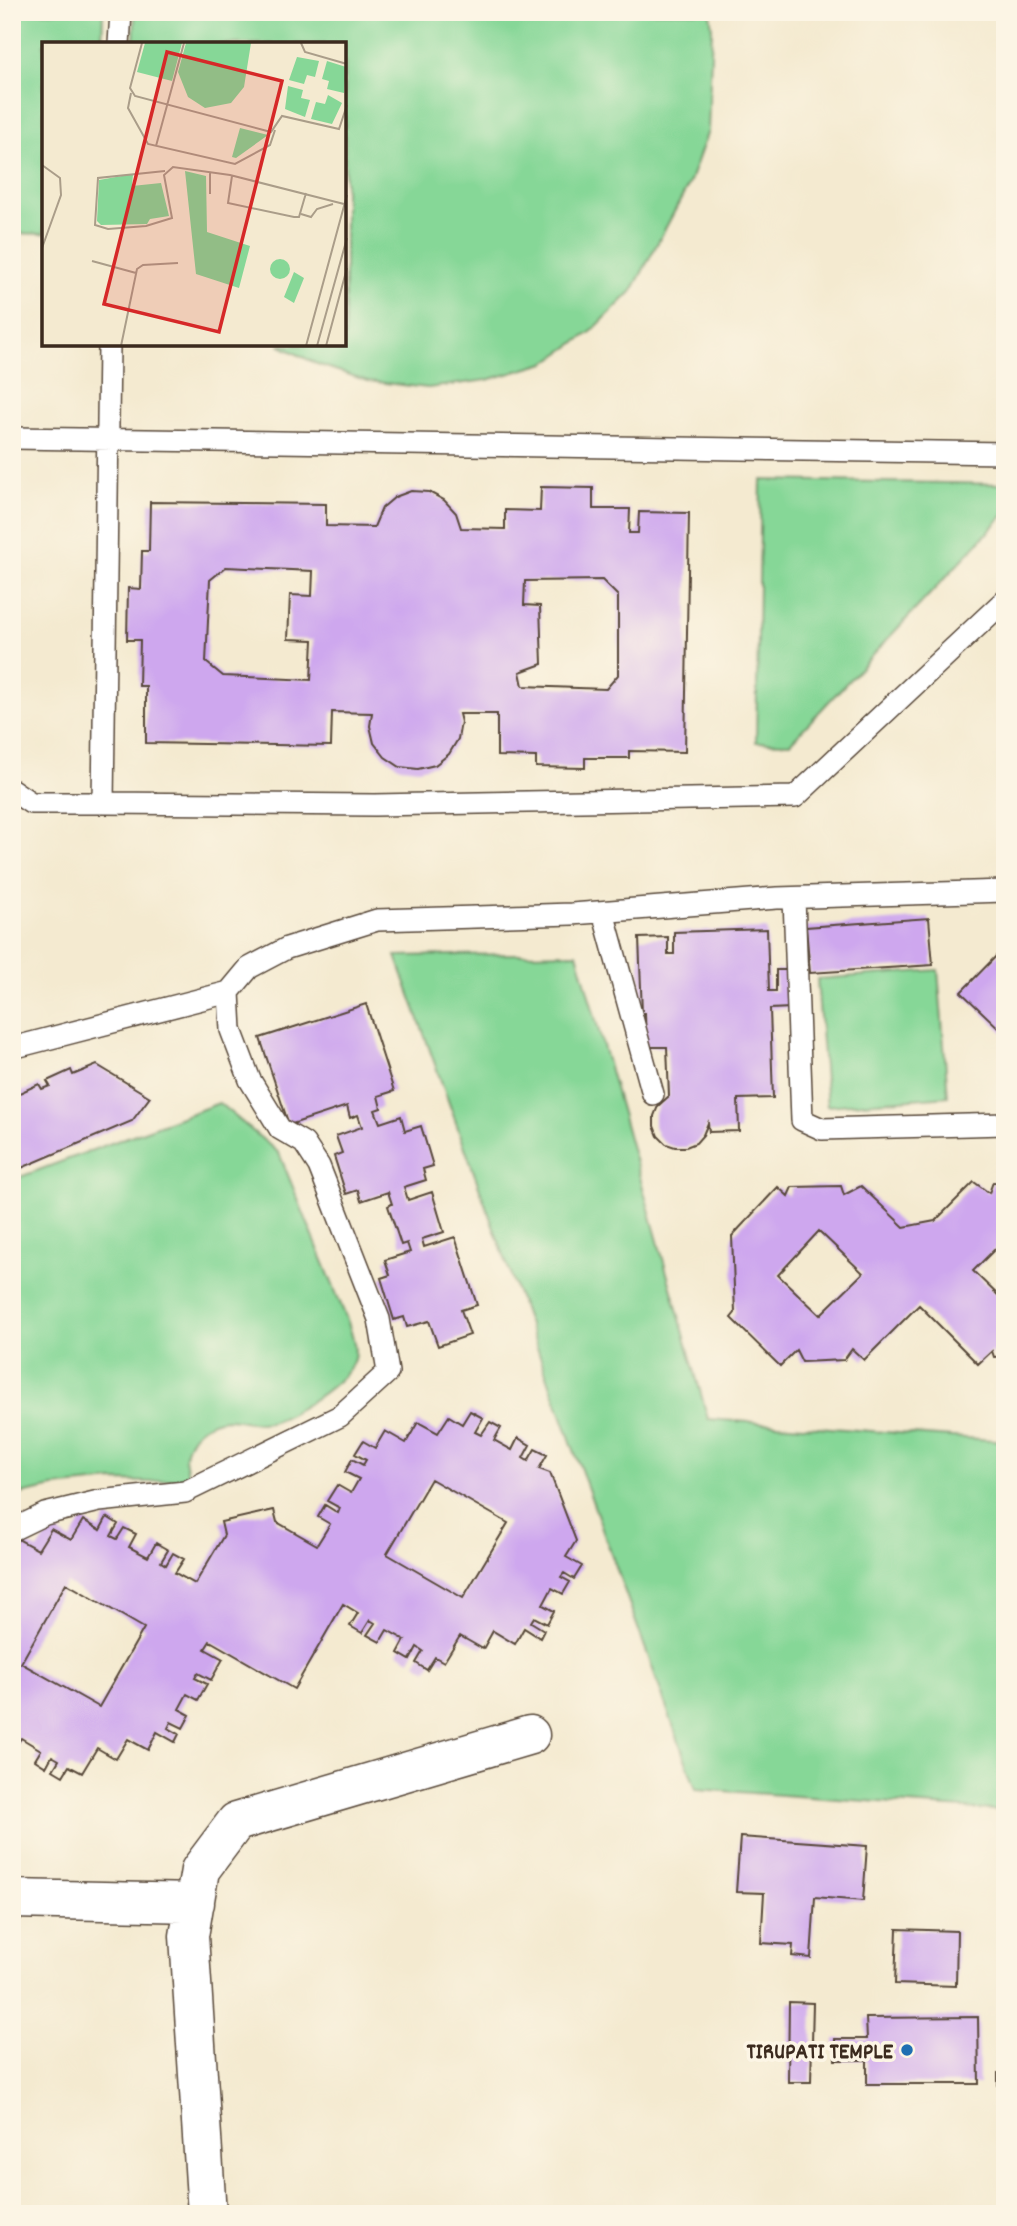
<svg xmlns="http://www.w3.org/2000/svg" width="1017" height="2226" viewBox="0 0 1017 2226" font-family="Dekko,sans-serif">
	<style>
		.green { fill: #86d797; stroke: #60805a; stroke-width: 2 }
		.building { fill: #cea7ee; fill-rule: evenodd }
		.lines { fill: none; stroke-linecap: round; stroke-linejoin: round }
		.lane-casing { stroke: #574739; stroke-width: 24 }
		.street-casing { stroke: #574739; stroke-width: 41 }
		.lane { stroke: #fff; stroke-width: 21 }
		.street { stroke: #fff; stroke-width: 38 }
		.poi-dot { fill: #1f6fb2; stroke: #fcf5e5; stroke-width: 2.5 }
		.labels { text-anchor: middle; stroke-width: 7; stroke-linejoin: round; paint-order: stroke }
		.poi-label { font-size: 23px; font-weight: bold; fill: #3b2a1e; stroke: #fcf5e5; text-anchor: end }
		.inset-road { fill: none; stroke: #aa9d89; stroke-width: 2 }
		.view { fill: #d62828; fill-opacity: 0.15; stroke: #d62828; stroke-width: 3.5 }
		.inset-edge { fill: none; stroke: #3b2a1e; stroke-width: 3.5 }
	</style>
	<rect width="100%" height="100%" fill="#fcf5e5"/>
	<filter id="ink" filterUnits="userSpaceOnUse"><feTurbulence type="fractalNoise" baseFrequency=".0143" numOctaves="2"/><feDisplacementMap in="SourceGraphic" scale="14" xChannelSelector="R" yChannelSelector="G"/><feConvolveMatrix kernelMatrix="1 2 1 2 8 2 1 2 1" color-interpolation-filters="sRGB"/></filter>
	<filter id="wash" filterUnits="userSpaceOnUse"><feTurbulence type="fractalNoise" baseFrequency=".00686" numOctaves="4" result="noise"/><feDisplacementMap in="SourceGraphic" scale="28" xChannelSelector="R" yChannelSelector="G"/><feGaussianBlur stdDeviation="1.57" result="paint"/><feColorMatrix in="noise" values="0 0 0 0 0 0 0 0 0 0 0 0 0 0 0 0 0 1.4 0 .05"/><feComposite in="paint" operator="in"/></filter>
	<g filter="url(#wash)">
		<rect width="100%" height="100%" fill="#f4ead0"/>
		<!-- green -->
		<path class="green" d="M12 12H103L102 44H44V234L12 233Z
			M135 12H710L712 29 708 131 689 184 632 291 591 332 545 363 487 380 428 388 368 381 317 364 279 345H345V44H134Z
			M761 480 1005 484V514L790 743 756 742Z
			M577 953 708 1419 1005 1441V1811L696 1789 396 956Z
			M938 970 948 1096 827 1106 817 979Z
			M219 1103 279 1153 348 1322C351 1333 357 1347 354 1359 348 1381 291 1418 269 1422 255 1425 241 1419 226 1419 206 1420 187 1436 185 1456 185 1462 188 1471 188 1477L150 1482 113 1481 54 1487 12 1496V1180Z"/>
		<g id="blocks">
			<!-- building -->
			<path class="building" d="M541 487 593 488V509H630L629 533H638L639 512 689 513 685 752 629 751V758H585V768L536 767V757L497 756V714H459L461 722 458 739 449 754 435 765 418 769 400 767 385 757 374 743 370 726 372 713 332 712 331 746 146 743V686H139L140 640H127L128 588 141 589 142 551H149L150 502 326 504V526L374 527 382 508 395 497 411 491 429 492 444 500 456 513 461 528 505 529V510L540 511ZM226 567 313 571 312 596 290 595 288 639 313 640 311 680 223 676 206 662 210 580ZM602 580 618 596V675L606 689 523 686 520 672 542 664 540 606 524 605 525 581Z
				M929 918 933 965 810 973 806 927Z
				M767 929 769 991H776V970H789L791 1008 770 1009 773 1098 738 1099 739 1131 709 1132 708 1123 703 1135 696 1143 686 1147H675L666 1144 658 1136 654 1126V1116L658 1106 669 1096 667 1047H646L645 1013H642L639 938 668 937V954H674V932Z
				M1005 947V1034L961 992Z
				M366 1004 394 1091 378 1096 381 1108 375 1110 380 1123 401 1116 405 1131 421 1126 433 1166 423 1169 426 1180 404 1187 408 1200 432 1192 444 1232 422 1239 424 1247 455 1237 477 1305 461 1310 470 1335 438 1346 429 1321 407 1327 404 1317 394 1320 381 1278 390 1275 385 1260 410 1252 407 1243 401 1245 388 1206 392 1204 388 1192 361 1201 358 1190 346 1194 334 1156 342 1153 336 1136 362 1127 358 1115 350 1118 347 1106 289 1125 260 1038Z
				M97 1065 150 1097 132 1121 12 1172V1102L18 1100 15 1095 39 1084 42 1089 50 1086 47 1081 71 1070 73 1075Z
				M974 1182 989 1193 993 1182 1005 1183V1239L973 1271 1005 1302V1356L994 1357 992 1351 978 1364 919 1305 864 1360 852 1349 844 1360 802 1362 796 1350 780 1366 731 1318 735 1313 732 1236 778 1187 788 1196 792 1187 841 1186 844 1195 861 1186 904 1227 935 1221ZM819 1231 863 1273 820 1315 778 1275Z
				M470 1411 483 1418 475 1432 481 1435 490 1422 501 1428 494 1440 512 1450 518 1438 530 1445 523 1458 528 1461 535 1449 547 1455 539 1469 550 1473 576 1541 566 1557 582 1566 574 1579 564 1573 561 1577 570 1582 563 1594 552 1588 543 1605 554 1611 547 1624 534 1617 531 1622 544 1630 540 1638 524 1628 515 1644 493 1631 483 1649 460 1636 444 1662 435 1657 427 1670 416 1663 423 1651 417 1647 410 1660 398 1653 405 1640 387 1630 380 1642 367 1635 375 1623 370 1620 362 1633 350 1626 358 1613 343 1604 294 1689 210 1641 205 1649 223 1659 211 1680 198 1673 195 1678 207 1684 198 1700 187 1694 179 1709 190 1715 183 1728 171 1722 168 1728 179 1734 175 1742 157 1732 148 1750 128 1739 116 1759 97 1748 82 1773 69 1766 63 1776 53 1770 59 1760 52 1756 46 1767 35 1760 41 1750 21 1738 12 1752V1549L18 1539 38 1550 51 1529 71 1540 83 1520 100 1530 107 1517 118 1524 111 1536 117 1539 124 1528 136 1534 129 1547 148 1557 156 1543 168 1550 161 1562 166 1565 173 1553 184 1559 175 1573 195 1584 224 1535 221 1522 274 1510 277 1522 317 1545 330 1524 318 1517 325 1505 338 1513 340 1508 327 1501 337 1485 351 1493 359 1479 345 1472 352 1459 363 1465 366 1460 355 1454 363 1441 375 1448 385 1431 406 1443 418 1422 438 1433 449 1416 462 1424ZM431 1479 508 1523 463 1598 387 1554ZM66 1583 144 1628 99 1707 21 1663Z
				M740 1837 867 1846 863 1901 815 1897 811 1958 792 1956 793 1945 761 1943 764 1893 736 1892Z
				M897 1929 957 1931 956 1986 895 1984Z
				M789 2002 813 2003 811 2082H788Z
				M978 2017 979 2084H867V2060H835V2039H867L866 2018Z
				M998 2073H1005V2096H998Z"/>
		</g>
	</g>
	<g filter="url(#ink)">
		<use href="#blocks" fill-opacity="0" stroke="#574739" stroke-width="2"/>
		<g class="lines">
			<defs>
				<path id="lane" d="M119 44 121 12
					M12 438 1005 453
					M12 790 31 803H103L375 805 795 797 1005 600
					M103 803 109 345
					M794 898 802 1120 822 1129 1005 1124
					M603 912 653 1094
					M12 1048 229 992
					M12 1530 45 1514 99 1501 185 1492 340 1416 388 1372 379 1319 319 1166 304 1143 280 1129 250 1080 231 1030 229 992 249 968 287 948 377 920 572 914 777 898 1005 891"/>
				<path id="street" d="M12 1899 195 1903
					M207 2214 189 1936 200 1870 236 1822 530 1735"/>
			</defs>
			<!-- lane casing -->
			<use href="#lane" class="lane-casing"/>
			<!-- street casing -->
			<use href="#street" class="street-casing"/>
			<!-- lane -->
			<use href="#lane" class="lane"/>
			<!-- street -->
			<use href="#street" class="street"/>
		</g>
	</g>
	<!-- markers -->
	<circle class="poi-dot" cx="907" cy="2050" r="7"/>
	<g class="labels">
		<!-- poi labels -->
		<g class="poi-label">
			<text x="893" y="2058">TIRUPATI TEMPLE</text>
		</g>
	</g>
	<!-- overview -->
	<g transform="translate(42 42)">
		<rect width="304" height="304" fill="#f4ead0"/>
		<path d="M103 1H140L130 39 95 30ZM144 1H209L202 45 189 61 163 66 146 55 136 30ZM255 15 277 19 273 35 265 33 262 42 247 38ZM285 19 304 25 302 51 285 47 287 39 280 37ZM246 44 261 48 259 56 268 58 263 75 243 67ZM286 53 300 61 290 82 269 77 274 60 283 62ZM198 86 226 93 194 116 190 115ZM143 129 164 134 165 190 208 204 197 246 154 232ZM91 132 90 144 119 141 127 174 108 177 105 182 59 183 55 179 57 138ZM228 227a10 10 0 1 1 20 0a10 10 0 1 1-20 0ZM252 230 262 236 252 261 242 255Z" fill="#86d797"/>
		<path class="inset-road" d="M100 1 88 46 93 54 229 90 240 74 297 87 305 63M259 1 263 10 305 22M89 51 86 66 106 102 193 122 228 103 233 88M114 104 142 1M0 123 18 136 19 153 0 206M123 129 56 136 53 183 66 187 104 184 130 176 122 133 131 125 188 133 302 162M168 130V152M190 134 186 161 252 175H257L264 151M259 172 269 175 275 167 291 162M50 219 94 231M79 304 95 227 101 223 136 221M264 304 305 153M275 304 305 196M284 304 305 226"/>
		<path class="view" d="M125 10 240 39 177 290 62 262Z"/>
		<rect width="304" height="304" class="inset-edge"/>
	</g>
	<!-- margin -->
	<rect width="1017" height="2226" fill="none" stroke="#fcf5e5" stroke-width="42"/>
</svg>
